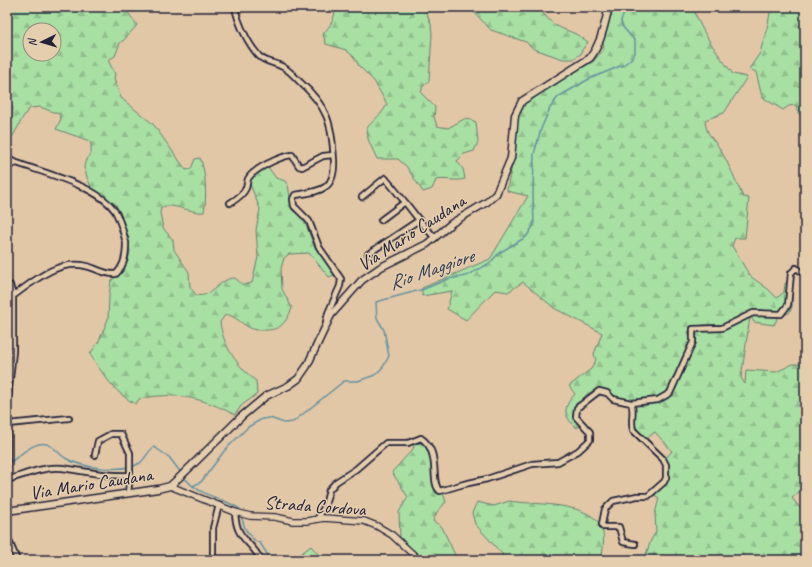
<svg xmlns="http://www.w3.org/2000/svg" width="812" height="567" viewBox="0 0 812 567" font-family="Caveat,sans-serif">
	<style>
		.forest { fill: url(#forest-firs); stroke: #65806f; fill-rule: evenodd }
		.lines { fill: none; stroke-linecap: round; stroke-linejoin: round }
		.stream { stroke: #6292a4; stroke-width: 1.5 }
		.minor-casing { stroke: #22223b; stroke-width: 8 }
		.tertiary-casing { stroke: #22223b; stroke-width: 8 }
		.secondary-casing { stroke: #22223b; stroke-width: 9 }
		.minor { stroke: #e5ceae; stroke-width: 4.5 }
		.tertiary { stroke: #e5ceae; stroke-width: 5.5 }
		.secondary { stroke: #e5ceae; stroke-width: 6 }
		.labels { text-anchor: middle; stroke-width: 3; stroke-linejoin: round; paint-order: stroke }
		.street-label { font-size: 19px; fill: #22223b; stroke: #e5ceae }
		.water-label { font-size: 20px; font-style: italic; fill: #323e55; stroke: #e5ceae }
	</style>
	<defs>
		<pattern id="forest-firs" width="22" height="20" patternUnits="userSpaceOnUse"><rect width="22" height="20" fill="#a8dfa3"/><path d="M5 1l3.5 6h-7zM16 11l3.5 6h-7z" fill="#90bf8d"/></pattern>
	</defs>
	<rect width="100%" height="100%" fill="#e2c7a6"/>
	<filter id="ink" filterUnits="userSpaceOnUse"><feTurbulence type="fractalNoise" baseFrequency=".025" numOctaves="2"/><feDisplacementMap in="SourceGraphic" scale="8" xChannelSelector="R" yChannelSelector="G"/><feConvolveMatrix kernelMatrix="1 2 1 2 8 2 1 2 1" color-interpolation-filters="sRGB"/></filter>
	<g filter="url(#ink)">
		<!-- forest -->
		<path class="forest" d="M7 7H124L137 25 124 40 120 43 115 56 108 60 115 74 114 79 121 98 153 124 186 170 191 169 195 159 200 158C206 171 207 198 204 212 193 214 169 201 161 208L160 213 163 228 173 240 174 250 189 272 190 287 196 295C212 299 220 277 235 278L243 285 252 283 258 257 256 230 260 209 250 184 251 179 263 169 268 167 276 178 285 181 288 185 292 210C308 222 306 227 313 243 318 255 329 263 334 275L329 277 309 253 289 254 284 258 281 269 282 289 292 308C286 323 280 331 263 330 258 330 254 330 250 328 241 323 236 317 226 314L220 322C223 346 237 366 256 381L257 394 241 406 235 415C204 398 174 391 139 399L136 404C116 395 102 373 90 354L99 341 108 319 109 297 111 281 123 270 128 261 130 251 120 212 109 200 91 187 87 177 84 167 85 162 91 154V143L87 140 56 129 61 119 59 114 40 107 30 108C20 118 17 134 7 143V127L10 123 13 108 7 98ZM30 30H54V54H30Z
			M335 7H424L431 24 432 34 429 81 423 86 421 93 435 107 434 117 437 126 448 128 466 118 476 122 478 142 474 151 464 154 457 161 463 169 465 179C455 182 447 178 436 180L432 189 423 192 406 166 398 159H377L368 139 367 128C374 119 382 115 387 104L374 81 359 66 354 57 346 50 326 44 323 34C331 25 335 19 335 7Z
			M469 7H539C557 35 567 25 588 42L582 50 581 54 573 59H563L534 49 526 42 491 30Z
			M613 7H693C701 32 717 53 733 74L747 77 724 113 705 120C706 135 713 138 720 149 729 164 736 181 743 197L749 198 745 238H735L732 246 750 276 768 289 777 298 784 292 785 283 792 284V307L789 313 778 317 774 325 754 322 748 313C740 317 732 321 724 324 712 327 697 321 688 332L691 342 668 392 657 399 632 401 614 397 608 391 598 388 586 395 574 409 575 420 581 425 577 428C562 416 563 407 575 394L569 386 591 369 596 360 594 354 602 333 554 308 523 282 508 292 495 290 466 320 447 309 452 291 422 296V288L490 259 528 196 507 191C508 181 511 172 513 161 516 143 513 117 526 102 537 90 578 71 594 61L604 48 603 43Z
			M771 7H805V116L798 113 796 105 789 106 783 110 762 97 756 72 749 69 760 53 768 24Z
			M750 317 741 378 745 384 746 370 776 372 793 364H805V487L792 498 805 514V560H644L651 540 656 532 655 514 659 498 654 495C669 481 672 479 666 458L672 451 655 432 646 439C634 428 632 421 636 405L659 402 672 394 695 344V331L723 329Z
			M415 443 425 444 430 454 435 492 443 493 446 502 437 512 433 521 442 527 456 557 461 560H424L400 538 399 512 408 497 392 472 413 449Z
			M509 501C532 505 593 501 602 529 605 539 603 550 601 560H499L503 555 475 524 472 513 477 502 494 506Z
			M311 546 323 560H293Z"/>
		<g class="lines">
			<!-- stream -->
			<path class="stream" d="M8 464C17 458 28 446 39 444 52 441 57 454 67 459 82 468 124 473 140 463 145 459 148 451 154 447L169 457 182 474
				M184 477C198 496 222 497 240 509L241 511
				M193 486 201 482 225 450 248 427 262 419 270 418 284 423 293 422 344 381H358L375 375 383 367 389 356 384 330 377 318 376 302 424 289 448 279 466 276 490 263 499 253 526 237 534 225 533 194 534 154 541 129 550 108 558 97 589 79 623 65 630 60 635 53V41L622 26 621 20 627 7
				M241 515 245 529 255 541 260 543 271 560"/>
			<defs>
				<path id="minor" d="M235 7C238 23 248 44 259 56 266 63 275 62 283 67 289 70 294 76 299 81 328 107 332 123 334 161 335 191 320 191 295 195L293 199 294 206 309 221 319 247 341 279 340 286 328 313 326 322
					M7 159 17 163
					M7 166 17 163C44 173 98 186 115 211 118 216 120 223 122 228 123 233 125 238 126 243 126 254 125 265 116 274 105 275 96 268 86 266 58 259 34 281 13 296V351L8 398 7 473
					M362 197 385 178 405 202
					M230 203C237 199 243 195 246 188 247 185 247 182 248 179 253 169 281 156 292 155L299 166 302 167 323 156 333 155
					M381 220 405 202 419 220
					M368 254 419 220 435 238
					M7 283 10 285 13 296
					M631 403C635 411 630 421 633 430L663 459 666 465V478L664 482 648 496H637L613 501 605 509 602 524 603 527H619L623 542 635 544
					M8 424 69 418
					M95 455 98 441 111 434H121L130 453V475
					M7 480C24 475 44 466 62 468 85 471 107 477 130 475L128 493
					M235 512C236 540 249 538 261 560
					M318 518 325 506 329 490 336 482 356 469 386 443H408L421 438C442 452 429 483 440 491L464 484 487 479 532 464 558 462 578 451 590 440V432L576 417 577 408 599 391 607 393 613 399 631 403 658 400 670 393 693 342V329L722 328 753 313 781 314 788 305 791 273 796 268 805 274
					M7 536 17 560
					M213 560V528L219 505"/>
				<path id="tertiary" d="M170 486 235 512 250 516 275 517 293 521H307L324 518 364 521 377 526 392 535 419 560"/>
				<path id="secondary" d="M7 511 158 489 170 486 181 476 242 416 266 396 288 386 298 379 307 366 331 315 362 280 381 267 427 244 452 223 487 202 496 194 511 158 515 115 522 101 590 58C602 42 604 25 609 7"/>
			</defs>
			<!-- minor casing -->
			<use href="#minor" class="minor-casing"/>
			<!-- tertiary casing -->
			<use href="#tertiary" class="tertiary-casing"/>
			<!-- secondary casing -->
			<use href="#secondary" class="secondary-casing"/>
			<!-- minor -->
			<use href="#minor" class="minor"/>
			<!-- tertiary -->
			<use href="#tertiary" class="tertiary"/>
			<!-- secondary -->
			<use href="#secondary" class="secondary"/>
		</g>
	</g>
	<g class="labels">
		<!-- street labels -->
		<g class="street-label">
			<text transform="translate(411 232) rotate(-33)" y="7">Via Mario Caudana</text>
			<text transform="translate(91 483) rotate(-9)" y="7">Via Mario Caudana</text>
			<text transform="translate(315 505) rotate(4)" y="7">Strada Cordova</text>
		</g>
		<!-- water labels -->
		<g class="water-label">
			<text transform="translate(431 269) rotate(-19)" y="7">Rio Maggiore</text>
		</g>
	</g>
	<!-- margin -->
	<rect width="812" height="567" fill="none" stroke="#e5ceae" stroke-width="24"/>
	<rect x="12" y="12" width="788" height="543" fill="none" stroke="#22223b" stroke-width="1.5" filter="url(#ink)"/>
	<!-- north arrow -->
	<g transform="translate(42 42) rotate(265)"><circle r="19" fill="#e5ceae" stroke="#978980"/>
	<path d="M0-3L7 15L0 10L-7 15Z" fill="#22223b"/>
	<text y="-6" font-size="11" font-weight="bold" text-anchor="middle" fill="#22223b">N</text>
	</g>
</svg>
